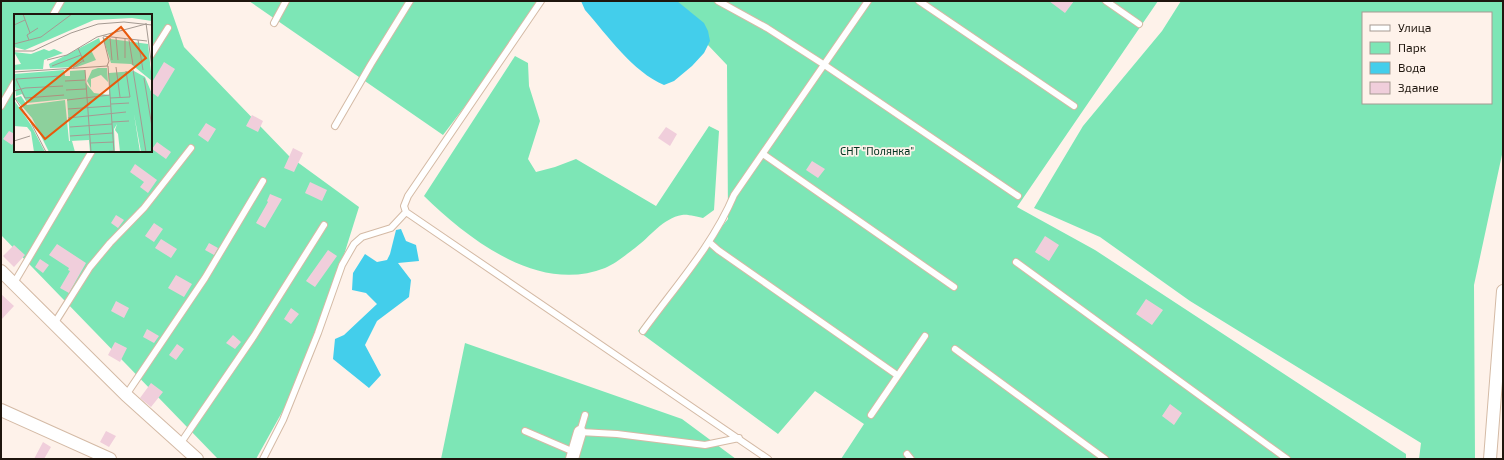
<svg xmlns="http://www.w3.org/2000/svg" width="1504" height="460" viewBox="0 0 1504 460" font-family="'Exo 2',sans-serif">
	<style>
		.green { fill: #7de6b6; fill-rule: evenodd }
		.water { fill: #43ceeb }
		.building { fill: #f0cedb }
		.lines { fill: none; stroke-linecap: round; stroke-linejoin: round }
		.lane-casing { stroke: #d4baa5; stroke-width: 8 }
		.street-casing { stroke: #d4baa5; stroke-width: 14 }
		.lane { stroke: #fff; stroke-width: 6 }
		.street { stroke: #fff; stroke-width: 12 }
		.labels { text-anchor: middle; stroke-width: 3.5; stroke-linejoin: round; paint-order: stroke }
		.park-label { font-size: 11px; fill: #013320; stroke: #fef2ea }
		.inset-road { fill: none; stroke: #a59a92; stroke-width: 1 }
		.view { fill: #e8590c; fill-opacity: 0.15; stroke: #e8590c; stroke-width: 2 }
		.inset-edge { fill: none; stroke: #1f160e; stroke-width: 2 }
	</style>
	<rect width="100%" height="100%" fill="#fef2ea"/>
	<!-- green -->
	<path class="green" d="M1 1H168L184 47 289 156 359 207 311 360 256 459H218L1 235ZM15 15H151V151H15Z
		M249 1H545L443 135Z
		M666 1H1158L1017 207 1095 250 1406 454V459H841L864 424 815 391 778 434 638 331 728 219 727 65Z
		M1181 1H1503V150L1474 285 1475 459H1419L1421 443 1190 301 1100 237 1034 208 1083 126 1162 31ZM1363 13H1491V103H1363Z
		M515 56 528 63 529 86 540 121 528 159 536 172 555 167 576 159 656 206 709 126 719 131 714 210 703 218C697 217 688 214 682 215 663 218 650 237 635 248 627 254 615 264 605 268 539 294 469 240 424 196Z
		M465 343 682 419 736 459H441Z"/>
	<!-- water -->
	<path class="water" d="M581 1H677L704 23 708 31 710 41 704 53 692 66 674 81 664 85C633 72 607 35 585 10Z
		M401 229 406 241 416 245 419 261 398 263 411 280 409 297 377 321 365 345 381 375 369 388 333 359 335 339 344 335 377 304 366 293 352 290 353 273 365 254 377 262 387 260 390 254 396 230Z"/>
	<!-- building -->
	<path class="building" d="M1049 1H1074L1065 13Z
		M164 62 175 69 158 97 151 92V84Z
		M252 115 263 121 258 132 246 126Z
		M206 123 216 129 208 142 198 135Z
		M666 127 677 134 670 146 658 138Z
		M9 131 15 134V140L12 145 3 139Z
		M157 142 171 152 166 159 152 149Z
		M293 148 303 153 294 172 284 168Z
		M812 161 825 169 818 178 806 170Z
		M135 164 157 180 148 193 140 187 144 182 130 172Z
		M310 182 327 190 322 201 305 193Z
		M270 194 282 199 265 228 256 223 268 202 267 201Z
		M116 215 124 220 118 228 111 223Z
		M154 223 163 229 154 242 145 236Z
		M1045 236 1059 245 1049 261 1035 252Z
		M161 239 177 249 171 258 155 248Z
		M209 243 218 248 214 255 205 250Z
		M57 244 86 263 69 293 60 288 70 271 68 270 69 268 49 255Z
		M14 245 25 255 14 267 3 256Z
		M328 250 337 256 315 287 306 281Z
		M40 259 49 265 43 273 35 267Z
		M176 275 192 284 184 297 168 288Z
		M1 294 14 306 1 320Z
		M1146 299 1163 310 1152 325 1136 314Z
		M116 301 129 308 124 318 111 311Z
		M291 308 299 314 291 324 284 319Z
		M147 329 159 336 154 343 143 337Z
		M233 335 241 342 235 349 226 343Z
		M115 342 127 348 120 362 108 355Z
		M177 344 184 349 176 360 169 355Z
		M151 383 163 392 151 407 140 398Z
		M1170 404 1182 413 1174 425 1162 416Z
		M106 431 116 436 109 447 100 442Z
		M43 442 51 447 44 459H34Z"/>
	<g class="lines">
		<defs>
			<path id="lane" d="M541 1 408 196 404 206 406 212 768 459
				M718 1 767 28 823 64 1018 196
				M919 1 1074 106
				M1106 1 1139 24
				M53 15 61 1
				M274 23 286 1
				M151 55 168 28
				M1 106 15 82
				M335 126 371 64 410 1
				M763 154 954 287
				M709 242 718 250 897 375
				M1016 262 1287 459
				M14 283 92 151
				M54 324 90 267 110 243 144 208 191 148
				M643 331C675 287 713 245 734 195L868 1
				M955 349 1105 459
				M126 395 205 278 263 181
				M585 415 580 432 617 434 705 445 739 438
				M871 415 925 336
				M525 431 574 452
				M180 444 254 336 324 225
				M907 454 911 459
				M263 459 283 420 318 333 342 265 354 244 362 237 391 228 406 212"/>
			<path id="street" d="M1 271 126 395 197 459
				M1 410 110 459
				M572 459 580 432
				M1490 459 1503 291"/>
		</defs>
		<!-- lane casing -->
		<use href="#lane" class="lane-casing"/>
		<!-- street casing -->
		<use href="#street" class="street-casing"/>
		<!-- lane -->
		<use href="#lane" class="lane"/>
		<!-- street -->
		<use href="#street" class="street"/>
	</g>
	<g class="labels">
		<!-- park labels -->
		<g class="park-label">
			<text x="877" y="155">СНТ "Полянка"</text>
		</g>
	</g>
	<!-- overview -->
	<g transform="translate(14 14)">
		<rect width="138" height="138" fill="#fef2ea"/>
		<path d="M0 0H138V7L118 4 80 6 11 36 0 33ZM85 24 87 30 77 36 82 46 63 53 36 54 35 50ZM89 24 134 30 138 67 117 50 97 49ZM30 35 35 37 40 35 49 39 30 46 29 55 0 56V51L7 50 0 38 17 40ZM84 54H93L94 68 87 61 77 65V74L73 67 78 56ZM50 56 51 62H56V57L71 56V68L80 79 95 81V59L120 57 131 63 138 80V138H127L120 100 126 138H106L104 120 101 116 103 110 100 115 101 138H76L75 126 56 127 53 85 13 89 8 80 2 82 0 60ZM7 82 13 91 51 86 55 127H58L61 138H35L18 104 1 84ZM0 86 17 111 31 138H20L17 118 13 113 0 112Z" fill="#7de6b6"/>
		<path class="inset-road" d="M9 0 16 19M132 9 138 54M0 11 11 6M89 22 133 27M89 23 95 47 93 52M96 24 98 46M102 24 104 46M111 25V44M15 26 13 21 24 14M115 26 119 51M124 26 129 56M0 30 27 23 58 0M64 34 70 48M0 37H19L57 19 84 10 110 8 138 11M33 46 53 41 83 23 132 10M38 52 67 41M102 53 106 83M59 54 70 46M71 56 77 138M119 56 132 138M0 58 94 52 100 138M47 62 2 65 11 84 50 81M130 64 138 113M51 67 71 66M52 76 72 75M0 77 11 74 49 72M0 83 15 105 32 138M96 84 116 83 112 57M53 86 96 81M97 90 115 89M54 95 97 92M54 104 112 98M98 108 115 107M56 113 98 110M56 122 99 119M0 127 16 122M76 129 100 128M82 138 100 137"/>
		<path class="view" d="M107 13 132 44 31 125 6 94Z"/>
		<rect width="138" height="138" class="inset-edge"/>
	</g>
	<!-- border -->
	<rect width="1504" height="460" fill="none" stroke="#1f160e" stroke-width="4"/>
	<!-- legend -->
	<rect x="1362" y="12" width="130" height="92" fill="#fef2ea" stroke="#a59a92"/>
	<rect x="1370" y="25" width="20" height="6" fill="#ffffff" stroke="#a59a92"/>
	<text x="1398" y="32" font-size="12" fill="#1f160e">Улица</text>
	<rect x="1370" y="42" width="20" height="12" fill="#7de6b6" stroke="#a59a92"/>
	<text x="1398" y="52" font-size="12" fill="#1f160e">Парк</text>
	<rect x="1370" y="62" width="20" height="12" fill="#43ceeb" stroke="#a59a92"/>
	<text x="1398" y="72" font-size="12" fill="#1f160e">Вода</text>
	<rect x="1370" y="82" width="20" height="12" fill="#f0cedb" stroke="#a59a92"/>
	<text x="1398" y="92" font-size="12" fill="#1f160e">Здание</text>
</svg>
